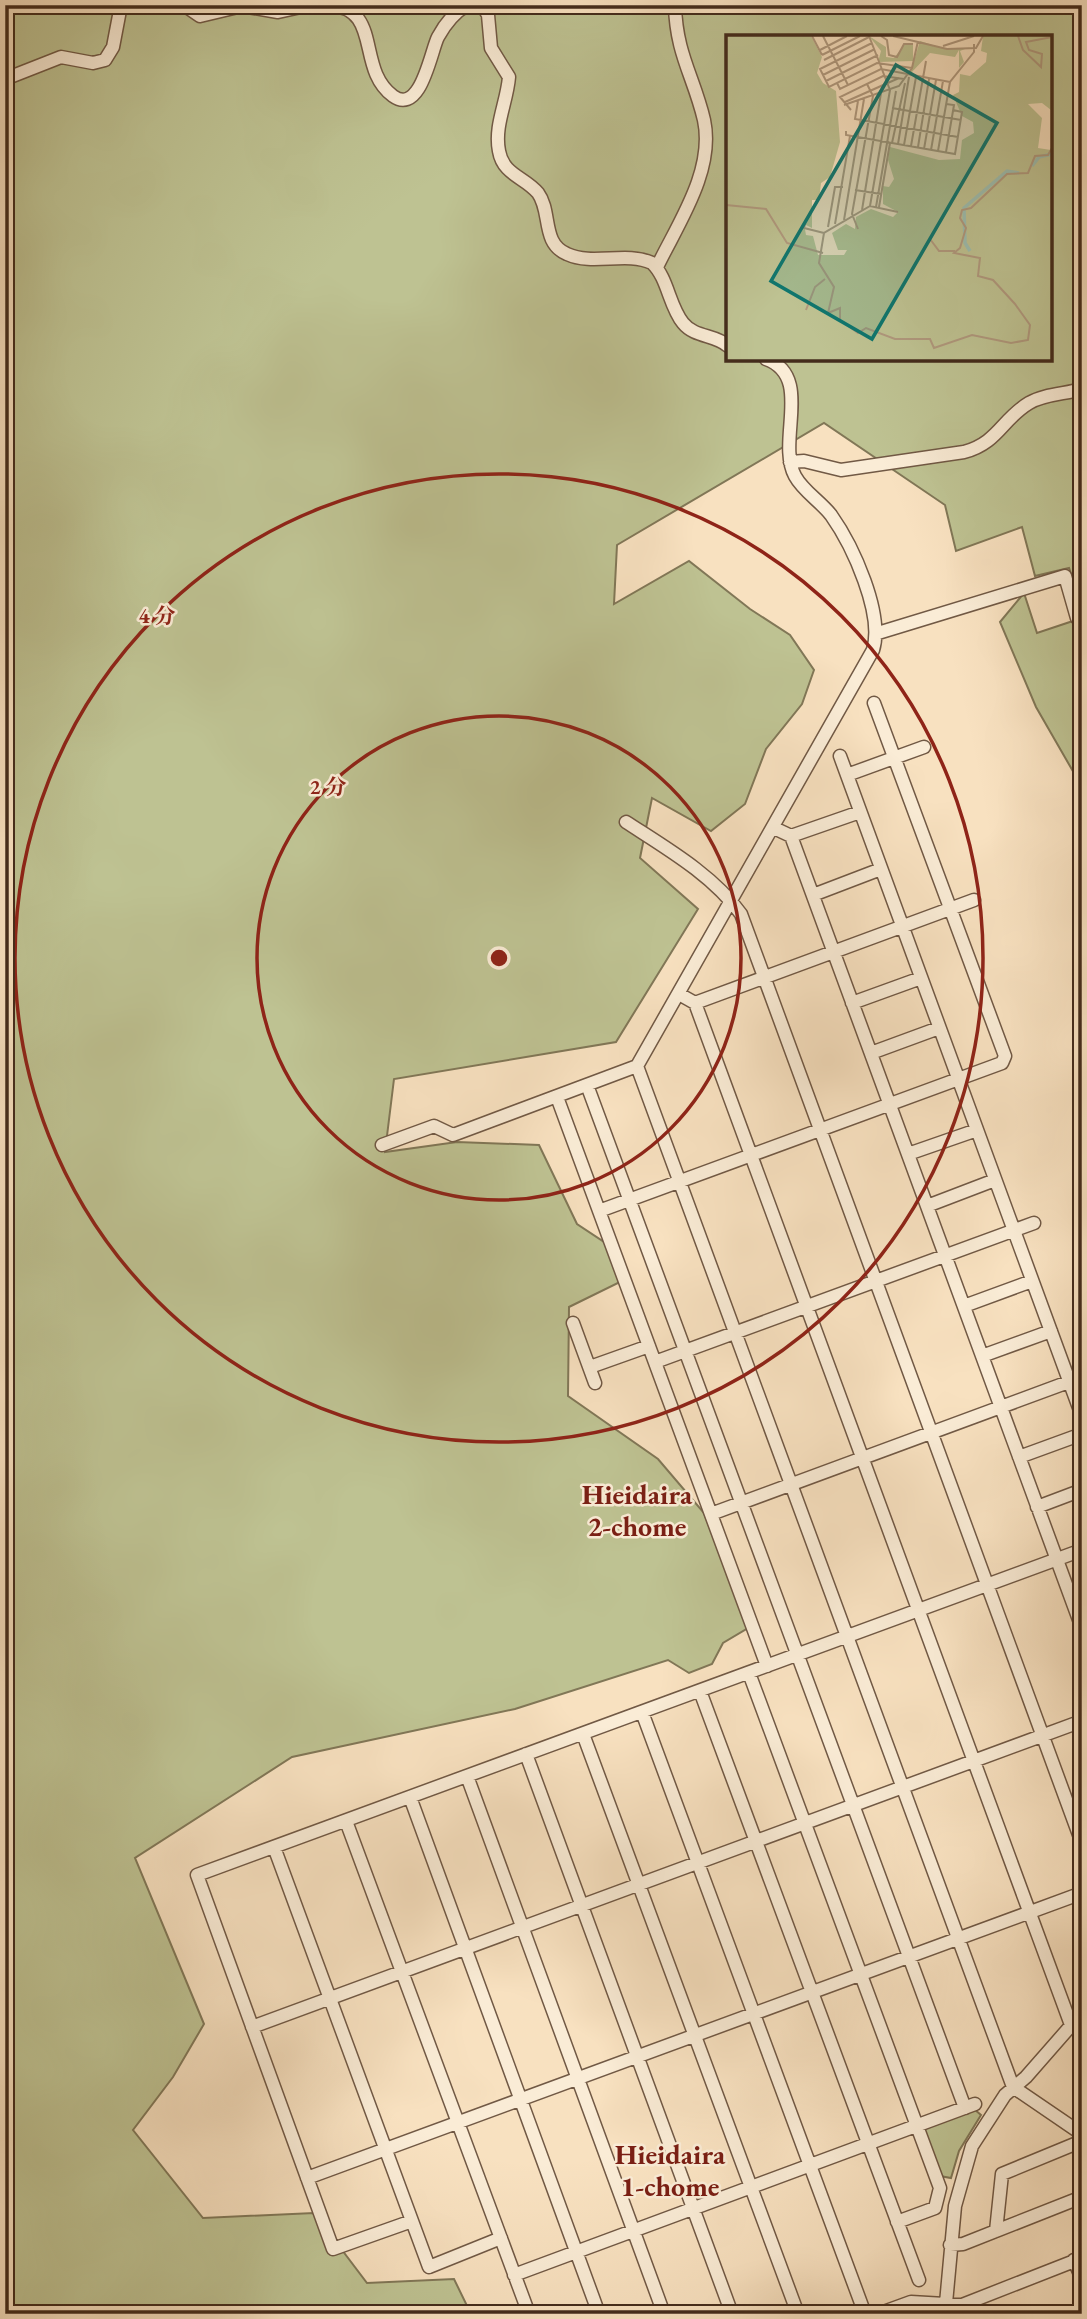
<svg xmlns="http://www.w3.org/2000/svg" width="1087" height="2319" viewBox="0 0 1087 2319" font-family="'EB Garamond','Noto Serif JP',serif">
	<style>
		.green { fill: #bec292; stroke: #817757; stroke-width: 2; fill-rule: evenodd }
		.lines { fill: none; stroke-linecap: round; stroke-linejoin: round }
		.minor-casing { stroke: #715945; stroke-width: 15 }
		.minor { stroke: #faecd6; stroke-width: 12 }
		.ring { fill: none; stroke: #8f2418; stroke-width: 3.5 }
		.labels { text-anchor: middle; stroke-width: 5; stroke-linejoin: round; paint-order: stroke }
		.neighbourhood-label { font-size: 28px; font-weight: bold; fill: #7a1f14; stroke: #faecd6 }
		.inset-river { fill: none; stroke: #9dbeb0; stroke-width: 3.5 }
		.inset-road { fill: none; stroke: #b0997e; stroke-width: 2 }
		.view { fill: #0f766e; fill-opacity: 0.15; stroke: #0f766e; stroke-width: 3.5 }
		.inset-edge { fill: none; stroke: #442c1c; stroke-width: 3.5 }
		.centre { fill: #8f2418; stroke: #faecd6; stroke-width: 3.5 }
		.ring-label { font-size: 21px; text-anchor: middle; font-weight: bold; fill: #8f2418; stroke: #faecd6; stroke-width: 5; stroke-linejoin: round; paint-order: stroke }
	</style>
	<rect width="100%" height="100%" fill="#f8e1c0"/>
	<filter id="stains"><feTurbulence type="fractalNoise" baseFrequency=".00286" numOctaves="4"/><feColorMatrix values="0 0 0 0 .2 0 0 0 0 .09 0 0 0 0 .02 0 0 0 .5 -.17"/></filter>
	<radialGradient id="worn" r=".72"><stop offset=".6" stop-color="#630" stop-opacity="0"/><stop offset="1" stop-color="#630" stop-opacity=".3"/></radialGradient>
	<!-- green -->
	<path class="green" d="M5 5H1082V607L1069 568 1035 576 1022 527 956 551 945 505 824 423 617 545 614 604 689 561 750 609 790 635 814 670 802 704 766 749 745 804 711 831 652 798 640 858 698 909 616 1042 394 1079 385 1152 457 1142 539 1145 577 1224 607 1244 620 1282 569 1307 568 1396 658 1459 704 1513 748 1628 723 1643 712 1664 689 1673 668 1660 515 1709 292 1757 135 1858 204 2024 173 2077 133 2130 203 2218 314 2213 367 2283 454 2279 471 2314H5ZM728 37H1050V359H728Z
		M1024 593 1037 633 1082 618V787L1036 707 1000 622Z
		M974 2109 981 2115 959 2151 951 2178 940 2176 922 2129Z"/>
	<g class="lines">
		<defs>
			<path id="minor" d="M184 5 200 16 242 6 278 12 310 5
				M327 5C384 7 355 68 393 96 421 116 431 50 438 37 445 24 455 12 467 5
				M482 5 488 15 491 48 509 77C507 102 494 126 499 151 503 175 525 177 538 193 552 212 541 243 567 254 593 266 626 251 652 263 668 278 669 306 683 323 695 338 715 334 728 346
				M5 79 61 57 93 63 105 60 113 47 121 5
				M657 267C677 225 715 171 704 120 694 77 676 54 675 5
				M790 462 804 461 841 470 964 452C998 443 1002 419 1029 403 1044 394 1065 394 1082 389
				M878 633 1065 576 1077 618
				M840 756 1082 1416
				M847 775 924 747
				M626 822C666 848 713 875 741 914L1082 1843
				M774 828 791 836 1082 1628
				M791 836 860 812
				M813 895 881 869
				M679 994 695 1003 1071 2025
				M695 1003 974 900
				M852 1003 921 978
				M871 1053 939 1028
				M637 1066 1013 2087 1082 2134
				M587 1085 965 2108
				M557 1097 767 1666
				M382 1145 434 1126 453 1135 637 1066 873 650C884 614 853 546 831 515 820 501 803 491 795 476 776 441 814 376 766 359
				M908 1154 977 1130
				M927 1206 995 1180
				M599 1211 1002 1063 1005 1056 874 703
				M964 1306 1032 1281
				M573 1323 595 1383
				M982 1356 1051 1331
				M655 1362 1034 1223
				M590 1367 649 1346
				M1019 1457 1082 1434
				M1037 1507 1082 1490
				M711 1514 1082 1377
				M749 1673 940 2188 935 2208 897 2222
				M700 1691 919 2280
				M642 1712 865 2314
				M583 1734 798 2314
				M526 1754 732 2314
				M467 1776 664 2314
				M410 1797 599 2314
				M346 1821 529 2314
				M274 1847 429 2267 501 2238
				M252 2027 1082 1721
				M307 2178 1082 1893
				M412 2221 333 2249 197 1875 1082 1550
				M996 2231 1002 2174 1082 2141
				M950 2245 963 2244 1082 2197
				M1074 2260 1082 2279
				M514 2275 975 2104
				M878 2314 911 2302 962 2305 1082 2258
				M945 2314 955 2206 972 2146 1005 2095 1026 2077 1082 2013"/>
		</defs>
		<!-- minor casing -->
		<use href="#minor" class="minor-casing"/>
		<!-- minor -->
		<use href="#minor" class="minor"/>
	</g>
	<!-- distance rings -->
	<g class="ring">
		<circle cx="499" cy="958" r="242"/>
		<circle cx="499" cy="958" r="484"/>
	</g>
	<g class="labels">
		<!-- neighbourhood labels -->
		<g class="neighbourhood-label">
			<text x="637" y="1504">Hieidaira<tspan x="637" dy="32">2-chome</tspan></text>
			<text x="670" y="2164">Hieidaira<tspan x="670" dy="32">1-chome</tspan></text>
		</g>
	</g>
	<!-- overview -->
	<g transform="translate(726 35)">
		<rect width="326" height="326" fill="#f8e1c0"/>
		<path d="M0 1H85L96 22 91 38 97 48 110 56 114 107 104 142 95 148 93 165H86V193L78 189 80 200 87 201 92 220H118L121 215H112L106 198 120 189 129 194 130 182 145 174 167 182 172 177 157 169V151L163 152 168 144 162 125 164 112 213 125 234 124 236 105 248 98 247 87 236 81 227 60 233 57 234 39 244 41 260 27 261 18 255 16 257 1H325V75L316 68 302 69 316 83 312 113 325 115V325H0ZM143 1 160 12V22L168 23 179 9H187V26L152 27 155 16ZM194 6 219 14H239L234 16 238 27 233 33V15L229 22 204 18 184 39Z" fill="#bec292"/>
		<path class="inset-river" d="M306 131 313 122 326 119M244 216 239 208 238 173 281 136 293 138"/>
		<path class="inset-road" d="M86 1 96 20M97 1 122 50M143 1 164 55 144 171M155 1 161 5 163 20 171 22 178 9H187M167 1 221 14 250 13 257 1M292 1 297 15 315 32 316 19 303 15 300 7 326 2M146 8 94 34 103 52 151 28 186 33M217 11 248 1M94 15 121 1M96 20 134 1M98 25 143 2M97 40 149 14M100 46 152 20M111 48 114 54 155 34 224 47M132 66 129 84 232 102M119 67 173 43M220 69 228 70 220 117M118 70 173 51 186 33 192 6M166 73 235 85M125 75 114 62 157 41 178 44M120 96V100L229 119 236 77 227 75M166 108 179 48M172 109 183 42M178 110 190 42M185 111 200 26M192 112 203 44M198 114 210 45M205 115 217 46M212 116 224 47 248 17V9M129 155 155 159M0 170 40 174 61 208 97 218M150 172 170 56M153 172 164 108M136 175 155 58M172 177 144 171 98 198 93 228 108 252 102 278 114 273V285L132 298 140 293 169 304H204L208 313 246 300 285 308 302 305 304 290 289 269 267 245 252 241 254 223 228 218 234 213 240 193 234 183 236 175 245 173 281 139 302 138 309 121 322 120 326 113M118 185 138 64M79 189 78 193 98 198M109 189 124 101M102 192 109 152H117M132 194 126 179 147 61 141 49M204 204 213 216H229M80 275 89 252 99 244"/>
		<path class="view" d="M170 30 271 88 146 304 45 246Z"/>
		<rect width="326" height="326" class="inset-edge"/>
	</g>
	<circle cx="499" cy="958" r="10" class="centre"/>
	<g class="ring-label">
		<text x="157" y="623">4 分</text>
		<text x="328" y="794">2 分</text>
	</g>
	<!-- margin -->
	<rect width="1087" height="2319" fill="none" stroke="#f8e1c0" stroke-width="28"/>
	<rect x="7" y="7" width="1073" height="2305" fill="none" stroke="#442c1c" stroke-width="3.5"/>
	<rect x="14" y="14" width="1059" height="2291" fill="none" stroke="#442c1c" stroke-width="2"/>
	<rect width="100%" height="100%" filter="url(#stains)"/>
	<rect width="100%" height="100%" fill="url(#worn)"/>
</svg>
